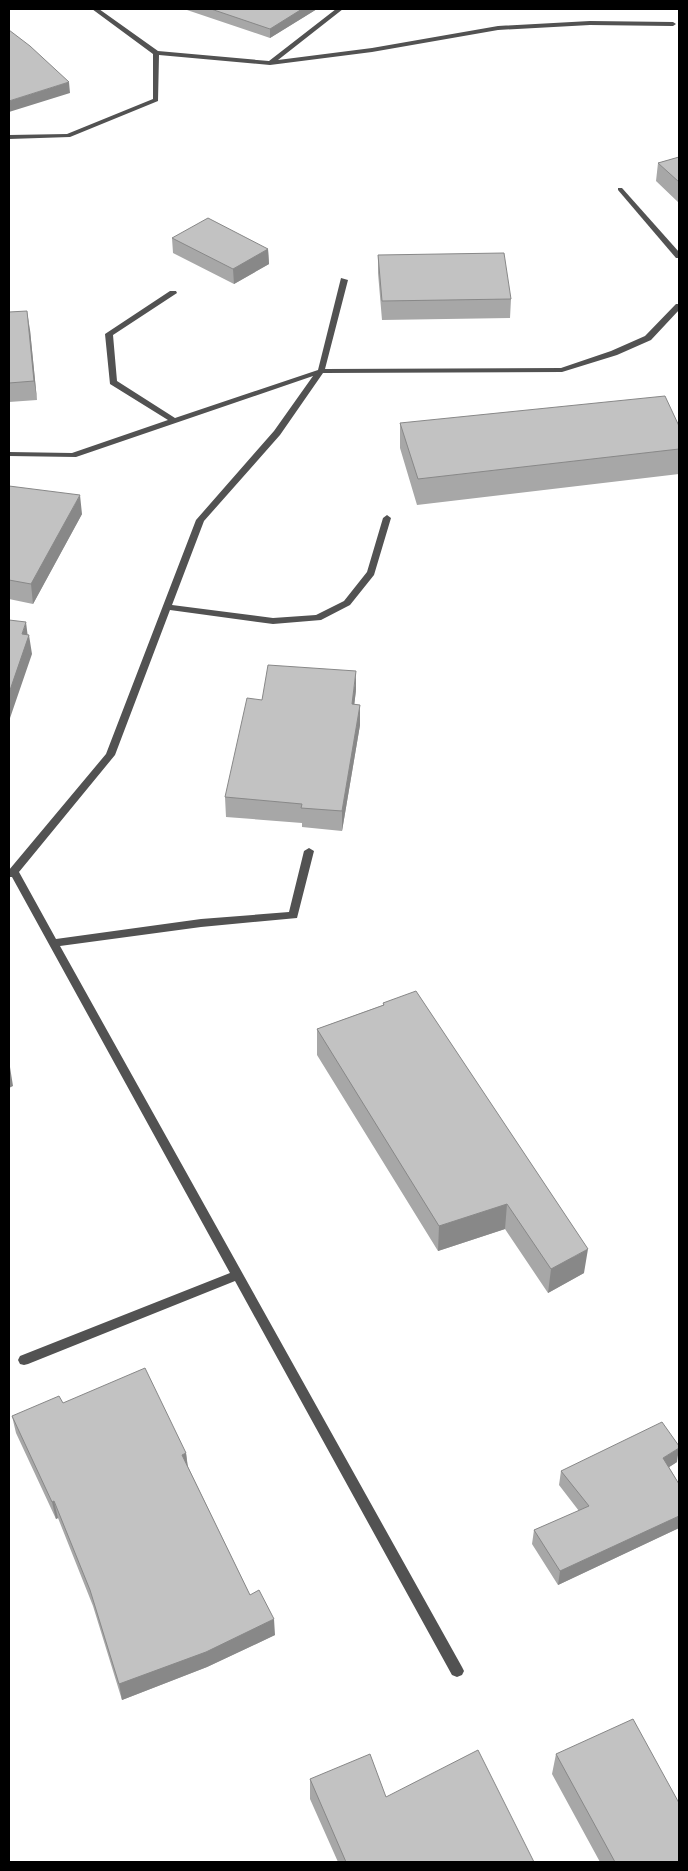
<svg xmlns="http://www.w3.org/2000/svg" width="688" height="1871" viewBox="0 0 688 1871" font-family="Commissioner,sans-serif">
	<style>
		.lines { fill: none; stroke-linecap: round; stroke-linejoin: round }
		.service { fill: #525252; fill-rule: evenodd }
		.minor { fill: #525252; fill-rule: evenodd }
		.wall { fill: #a7a7a7 }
		.shaded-wall { fill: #888 }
		.building { fill: #c2c2c2; stroke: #888 }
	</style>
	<rect width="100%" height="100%" fill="#fff"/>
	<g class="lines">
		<!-- service -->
		<path class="service" d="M618 188H622L679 252V258H676L618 190Z"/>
		<!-- minor -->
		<path class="minor" d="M92 9H99L158 51 269 61 336 9H343L278 60 372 48 498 26 590 21 673 22 676 24 673 26 590 25 498 30 372 52 270 65 159 55 158 101 70 137 9 139V135L67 134 153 99V54Z
			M341 278 348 280 325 369 561 368 611 351 645 336 676 304H679V310L651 340 617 355 562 372 323 373 280 435 204 521 172 605 273 618 316 615 344 601 367 572 383 518 387 515 391 518 374 575 350 605 321 620 273 624 170 610 115 755 19 872 56 939 201 919 289 912 304 851 309 848 314 851 297 918 201 927 60 946 462 1667 464 1671 462 1675 457 1677 452 1675 235 1281 28 1364 24 1365 20 1364 18 1360 20 1356 230 1273 12 877H9V870L106 754 196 520 274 431 313 376 76 457 9 456V452L72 453 168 420 110 384 105 334 170 291H176L177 293 113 335 117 381 175 418 318 370Z"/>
	</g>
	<!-- wall -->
	<path class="wall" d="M184 9H317L270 38Z
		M679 157V203L656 181 658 163Z
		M172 238 268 249 269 264 234 284 173 253Z
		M378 255 511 299 510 318 382 320 378 273Z
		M9 312 30 330 37 400 9 402Z
		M400 423 679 426V474L417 505 400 448Z
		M9 486 82 514 33 604 9 599Z
		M356 690 354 705H360V725L342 831 302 827V823L226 817 225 797Z
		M383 1003 584 1273 548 1293 505 1229 438 1251 317 1055V1029L383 1005Z
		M63 1403 186 1453 188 1467 250 1595 275 1635 207 1667 122 1700 93 1606 58 1518 56 1519 16 1433 12 1416Z
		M677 1462 669 1467 679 1484V1528L558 1585 532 1544 534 1530 579 1511 559 1485 561 1471Z
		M556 1754 679 1862H600L552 1774Z
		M310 1779 386 1797 534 1862H338L310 1799Z"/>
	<!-- shaded-wall -->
	<path class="shaded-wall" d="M302 9H317L270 38V29Z
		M69 82 70 93 9 112V101Z
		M268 249 269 264 234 284 233 269Z
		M27 311 30 330 37 400 34 381Z
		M80 495 82 514 33 604 31 584Z
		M26 622 28 638 29 635 32 654 9 721V693L22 634Z
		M356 671V690L352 724V704Z
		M360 705V725L342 831V811Z
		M9 1067H10L13 1086 9 1088Z
		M507 1204 505 1229 438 1251 439 1226Z
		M588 1249 584 1273 548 1293 551 1269Z
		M679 1448 677 1462 660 1473 663 1458Z
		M186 1453 188 1470 182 1455Z
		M54 1501 58 1518 56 1519 52 1502Z
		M679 1516V1528L558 1585 560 1571Z
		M274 1619 275 1635 207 1667 122 1700 119 1684Z"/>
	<!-- building -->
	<path class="building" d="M211 9H302L270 29Z
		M9 30 30 46 69 82 9 101Z
		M679 157V182L658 163Z
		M208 218 268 249 233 269 172 238Z
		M504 253 511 299 382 301 378 255Z
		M27 311 34 381 9 383V312Z
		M665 396 679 426V449L418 479 400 423Z
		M9 486 80 495 31 584 9 580Z
		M9 620 26 622 22 634 29 635 9 693Z
		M268 665 356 671 352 704 360 705 342 811 301 808 302 804 225 797 247 698 262 700Z
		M416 991 588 1249 551 1269 507 1204 439 1226 317 1029 384 1005 383 1003Z
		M145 1368 186 1453 182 1455 250 1595 259 1590 274 1619 206 1652 119 1684 90 1590 54 1501 52 1502 12 1416 59 1396 63 1403Z
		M662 1422 679 1446V1448L663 1458 679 1484V1516L560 1571 534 1530 589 1506 561 1471Z
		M633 1719 679 1803V1862H615L556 1754Z
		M478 1750 534 1862H346L310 1779 370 1754 386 1797Z"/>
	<!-- border -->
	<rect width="688" height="1871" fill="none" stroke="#000000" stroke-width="20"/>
</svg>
